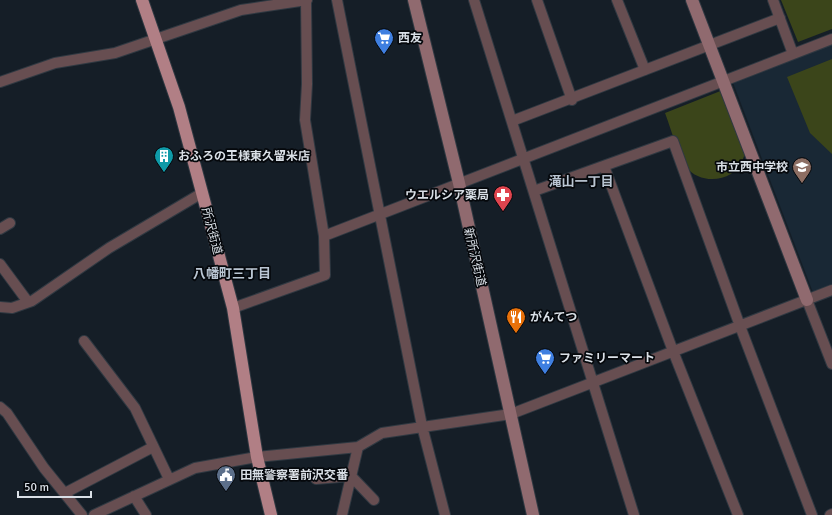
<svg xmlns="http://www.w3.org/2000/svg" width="832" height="515" viewBox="0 0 832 515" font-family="Signika,'Noto Sans JP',sans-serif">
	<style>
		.built { fill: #192835 }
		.green { fill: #3b451a }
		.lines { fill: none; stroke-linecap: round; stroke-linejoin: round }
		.street-casing { stroke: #303942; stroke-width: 12 }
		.secondary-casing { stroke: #303942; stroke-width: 14 }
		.primary-casing { stroke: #303942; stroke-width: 14 }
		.street { stroke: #674e51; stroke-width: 10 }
		.secondary { stroke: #906a6f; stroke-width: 12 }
		.primary { stroke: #b17f85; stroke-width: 12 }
		.labels { text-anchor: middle; stroke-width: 3.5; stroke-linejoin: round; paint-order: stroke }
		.poi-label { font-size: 12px; font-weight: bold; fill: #d9dfe6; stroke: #05080c; text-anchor: start }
		.street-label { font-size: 12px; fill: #d9dfe6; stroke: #05080c }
		.neighbourhood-label { font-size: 13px; font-weight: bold; fill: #bac6d3; stroke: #05080c }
	</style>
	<rect width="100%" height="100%" fill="#151e27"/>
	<!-- built -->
	<path class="built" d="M832 42V288L814 295 732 80Z"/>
	<!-- green -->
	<path class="green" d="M781 0H832V29L798 42Z
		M832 59V154L810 133 787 77Z
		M723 90C730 107 742 130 746 147 746 151 744 156 743 159 735 182 701 186 686 167 680 160 669 123 665 113Z"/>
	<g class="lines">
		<defs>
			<path id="street" d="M337 0 422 426 445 515
				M474 0 634 515
				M537 0 572 100
				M617 0 645 70
				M773 0 793 54
				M0 82 55 63 115 53 241 10 307 0
				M512 121 780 18
				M604 166 673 351 738 515
				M534 191 673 141 740 326 812 515
				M0 229 10 223
				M324 236 832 39
				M0 264 28 302
				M807 300 832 364
				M0 307 12 308 32 301 109 248 202 193
				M233 308 325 275 324 236 305 120 307 84 306 0
				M84 341 135 408 169 479
				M0 407 7 413 44 468 82 515
				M316 479 351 476 374 500
				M65 493 153 447
				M134 496 146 515
				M94 515 195 468 257 457 358 447 382 433 511 414 832 290
				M342 515 358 447
				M830 515 832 514"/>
			<path id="secondary" d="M414 0 459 183 533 515
				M692 0 807 300"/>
			<path id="primary" d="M142 0 179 107 233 308 257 457 271 515"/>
		</defs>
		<!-- street casing -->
		<use href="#street" class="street-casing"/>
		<!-- secondary casing -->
		<use href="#secondary" class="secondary-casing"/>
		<!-- primary casing -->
		<use href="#primary" class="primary-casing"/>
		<!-- street -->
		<use href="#street" class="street"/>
		<!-- secondary -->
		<use href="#secondary" class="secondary"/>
		<!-- primary -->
		<use href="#primary" class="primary"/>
	</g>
	<!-- icons -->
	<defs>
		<symbol id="supermarket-pin" viewBox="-11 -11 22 30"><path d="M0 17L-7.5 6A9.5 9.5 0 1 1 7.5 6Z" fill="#3f7fe0" stroke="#05080c"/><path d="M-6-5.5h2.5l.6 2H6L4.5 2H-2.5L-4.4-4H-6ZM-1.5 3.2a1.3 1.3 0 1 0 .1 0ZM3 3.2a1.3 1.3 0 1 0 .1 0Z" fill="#fff"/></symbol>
		<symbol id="building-pin" viewBox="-11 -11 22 30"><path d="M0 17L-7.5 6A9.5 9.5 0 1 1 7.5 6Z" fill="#0f9aa8" stroke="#05080c"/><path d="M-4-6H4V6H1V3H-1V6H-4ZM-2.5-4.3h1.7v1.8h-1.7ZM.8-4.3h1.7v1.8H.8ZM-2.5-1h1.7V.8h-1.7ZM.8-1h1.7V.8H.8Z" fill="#fff"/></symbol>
		<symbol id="school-pin" viewBox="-11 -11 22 30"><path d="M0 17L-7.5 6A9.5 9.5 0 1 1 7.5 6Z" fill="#8d6e63" stroke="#05080c"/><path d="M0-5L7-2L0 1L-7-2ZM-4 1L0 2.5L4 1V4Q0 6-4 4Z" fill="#fff"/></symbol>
		<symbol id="pharmacy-pin" viewBox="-11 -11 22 30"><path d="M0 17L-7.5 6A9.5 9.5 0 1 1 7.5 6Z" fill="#e0444e" stroke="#05080c"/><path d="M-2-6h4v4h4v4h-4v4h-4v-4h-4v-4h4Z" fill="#fff"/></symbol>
		<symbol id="restaurant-pin" viewBox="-11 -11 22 30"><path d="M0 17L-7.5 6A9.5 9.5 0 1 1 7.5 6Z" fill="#e8710a" stroke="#05080c"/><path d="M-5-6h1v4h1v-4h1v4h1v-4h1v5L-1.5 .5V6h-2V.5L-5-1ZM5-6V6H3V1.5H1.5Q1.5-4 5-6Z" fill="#fff"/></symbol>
		<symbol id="civic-pin" viewBox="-11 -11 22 30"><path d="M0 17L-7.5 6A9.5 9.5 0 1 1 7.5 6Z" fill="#5c6f8a" stroke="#05080c"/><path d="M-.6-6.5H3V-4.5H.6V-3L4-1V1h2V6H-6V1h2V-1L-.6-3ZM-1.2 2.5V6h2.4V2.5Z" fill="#fff"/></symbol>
	</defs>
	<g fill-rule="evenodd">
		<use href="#supermarket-pin" x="373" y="27" width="22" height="30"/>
		<use href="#building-pin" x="153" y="145" width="22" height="30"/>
		<use href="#school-pin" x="791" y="156" width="22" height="30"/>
		<use href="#pharmacy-pin" x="492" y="184" width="22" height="30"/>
		<use href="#restaurant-pin" x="505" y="306" width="22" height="30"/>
		<use href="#supermarket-pin" x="534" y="347" width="22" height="30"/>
		<use href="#civic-pin" x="215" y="464" width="22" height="30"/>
	</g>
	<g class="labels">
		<!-- poi labels -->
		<g class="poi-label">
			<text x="398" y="42">西友</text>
			<text x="178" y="160">おふろの王様東久留米店</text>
			<text x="788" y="171" text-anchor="end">市立西中学校</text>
			<text x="489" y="199" text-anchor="end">ウエルシア薬局</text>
			<text x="530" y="321">がんてつ</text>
			<text x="559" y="362">ファミリーマート</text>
			<text x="240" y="479">田無警察署前沢交番</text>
		</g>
		<!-- street labels -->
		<g class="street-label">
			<text transform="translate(212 231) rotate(75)" y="4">所沢街道</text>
			<text transform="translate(475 257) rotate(77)" y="4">新所沢街道</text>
		</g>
		<!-- neighbourhood labels -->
		<g class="neighbourhood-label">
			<text x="581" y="186">滝山一丁目</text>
			<text x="232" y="278">八幡町三丁目</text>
		</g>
	</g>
	<!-- scale -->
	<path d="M18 491v6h73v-6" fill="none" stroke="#d9dfe6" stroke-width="2"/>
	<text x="24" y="491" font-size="12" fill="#d9dfe6" stroke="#05080c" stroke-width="3" paint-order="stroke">50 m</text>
</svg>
